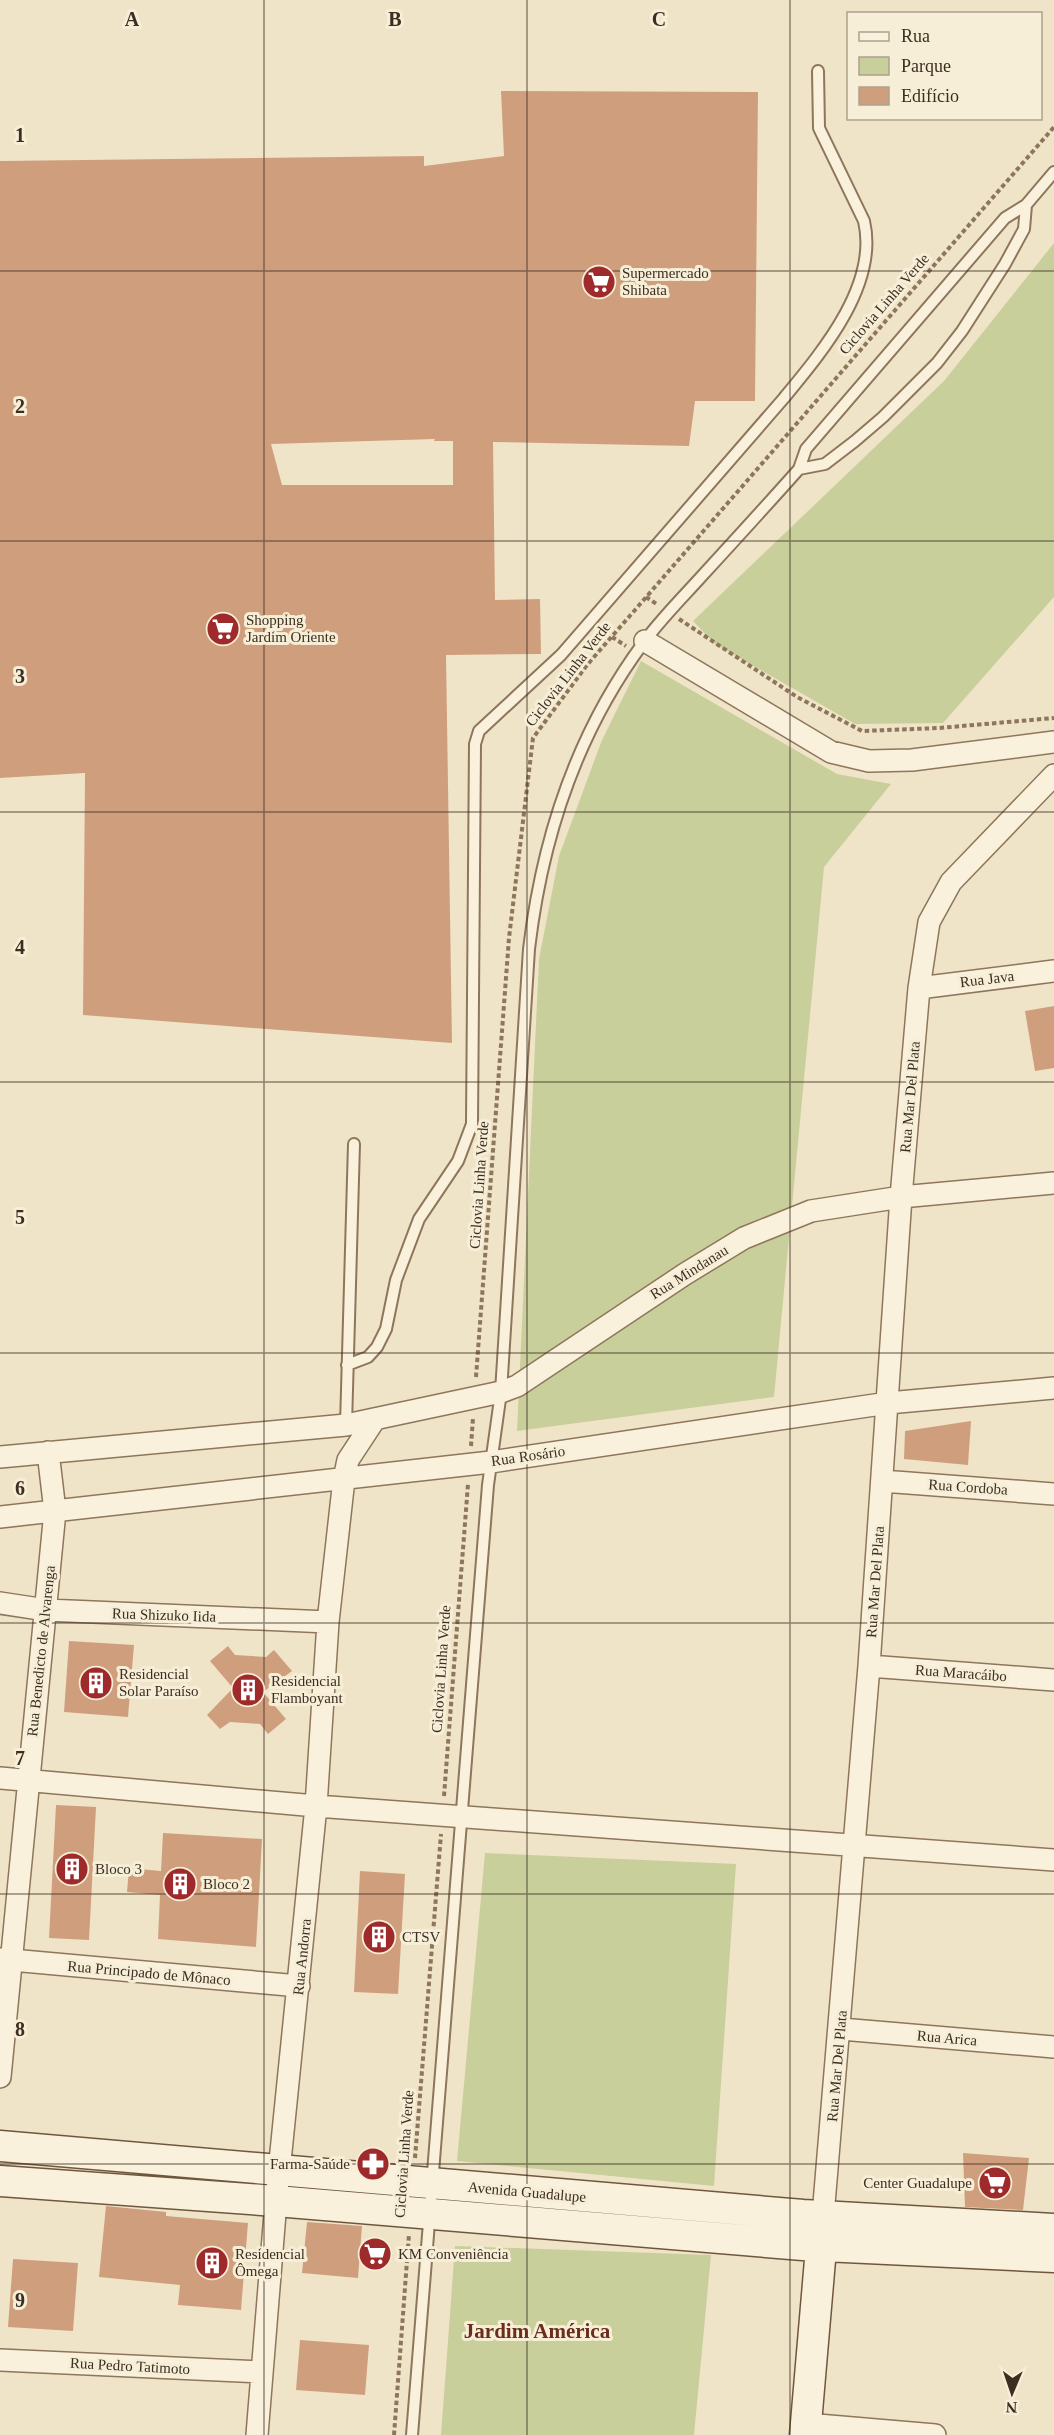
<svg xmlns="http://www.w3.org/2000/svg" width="1054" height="2435" viewBox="0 0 1054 2435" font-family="Georgia,serif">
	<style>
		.green { fill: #c9cf9b }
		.building { fill: #cf9f7d; fill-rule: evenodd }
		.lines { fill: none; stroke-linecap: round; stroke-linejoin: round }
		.lane-casing { stroke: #8d765c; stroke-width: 14 }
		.street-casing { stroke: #8d765c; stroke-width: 24 }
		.secondary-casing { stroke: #6f573f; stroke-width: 33 }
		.path { stroke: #8d765c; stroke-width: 4; stroke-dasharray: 4.5 3; stroke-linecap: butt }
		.lane { stroke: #faf1dc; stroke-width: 10 }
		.street { stroke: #faf1dc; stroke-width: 21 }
		.secondary { stroke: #faf1dc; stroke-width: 30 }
		.grid { fill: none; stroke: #3d2e20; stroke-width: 1.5; stroke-opacity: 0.55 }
		.labels { text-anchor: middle; stroke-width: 6; stroke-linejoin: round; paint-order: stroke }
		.poi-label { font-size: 15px; fill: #3d2e20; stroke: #f7eed8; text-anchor: start }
		.street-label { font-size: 15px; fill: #3d2e20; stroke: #f7eed8 }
		.district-label { font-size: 21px; font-weight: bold; fill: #6b2e1e; stroke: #f7eed8 }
		.grid-label { font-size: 20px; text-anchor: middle; font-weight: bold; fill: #3d2e20; stroke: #f7eed8; stroke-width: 6; stroke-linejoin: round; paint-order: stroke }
	</style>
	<rect width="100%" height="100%" fill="#f0e4c8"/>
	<!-- green -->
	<path class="green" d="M1054 243V597L943 723 855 724 715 644 693 621 944 381Z
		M641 661 837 774 891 784 824 867 774 1397 517 1431 539 959 559 856 602 740Z
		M485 1853 736 1864 714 2186 457 2161Z
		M455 2246 711 2255 694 2435H441Z"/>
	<!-- building -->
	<path class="building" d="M501 91 758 92 755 401H695L689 446 493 442 495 600 540 599 541 654 446 655 452 1043 83 1015 85 773 0 778V161L424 156V166L504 156ZM435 439 434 441H453V485H282L271 444Z
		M1054 1006V1068L1035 1071 1025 1011Z
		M971 1421 968 1465 904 1459 905 1431Z
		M69 1641 134 1645 128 1717 64 1712Z
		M228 1646 235 1655 266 1657 274 1650 292 1671 263 1692 286 1719 268 1734 260 1724 230 1722 220 1729 207 1715 233 1688 210 1661Z
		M56 1805 96 1807 89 1940 49 1938Z
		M163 1833 262 1839 256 1947 158 1939 160 1895 127 1892 129 1868 161 1871Z
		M360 1871 405 1874 398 1994 354 1992Z
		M963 2153 1029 2158 1023 2210 965 2207Z
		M106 2206 166 2212V2216L248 2223 241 2310 178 2305 180 2285 99 2277Z
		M307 2222 362 2226 358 2278 302 2273Z
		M13 2259 78 2263 73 2331 8 2327Z
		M300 2340 369 2345 365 2395 296 2390Z"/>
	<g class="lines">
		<defs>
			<path id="lane" d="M799 469 825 464 855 441 883 417 937 363 962 331 1005 264 1024 229 1026 205
				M347 1365 368 1357 377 1347 386 1329 396 1280 419 1219 458 1161 472 1124 475 744 479 731 561 655 784 398C822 352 879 285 864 221L819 128 818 71
				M346 1425 354 1144
				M412 2435 488 1485 501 1392 529 949C542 839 577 732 644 642 661 619 682 598 701 577 734 541 767 505 799 469L806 449 1005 218 1026 205 1054 172"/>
			<path id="street" d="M645 641 831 752 869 761 912 760 1054 742
				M919 988 1054 971
				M0 1457 346 1425 501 1392 517 1386 685 1274 744 1238 811 1211 901 1197 1054 1183
				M882 1481 1054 1494
				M0 1517 491 1462 888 1403 1054 1388
				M0 1603 46 1610 328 1622
				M869 1666 1054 1680
				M0 1778 316 1806 1054 1860
				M0 1959 299 1986
				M841 2029 1054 2047
				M0 2077 55 1511 48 1452
				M823 2216 869 1666 901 1197 919 988 929 922 951 882 1054 775
				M0 2360 260 2372
				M806 2424 935 2435
				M257 2435 276 2201 316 1806 328 1622 344 1479 348 1460 375 1419"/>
			<path id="secondary" d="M0 2146 803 2215 1054 2229
				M0 2181 276 2201 803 2245 1054 2257
				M805 2435 823 2225"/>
		</defs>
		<!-- lane casing -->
		<use href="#lane" class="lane-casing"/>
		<!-- street casing -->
		<use href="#street" class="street-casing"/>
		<!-- secondary casing -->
		<use href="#secondary" class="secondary-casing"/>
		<!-- path -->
		<path class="path" d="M646 597 658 605
			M679 619 797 697 862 731 939 728 1054 718
			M612 637 626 646
			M476 1377 509 938 533 738 587 665 628 618 1054 127
			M471 1446 473 1418
			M444 1796 468 1484
			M415 2158 441 1834
			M394 2435 409 2234"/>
		<!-- lane -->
		<use href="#lane" class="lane"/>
		<!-- street -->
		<use href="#street" class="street"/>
		<!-- secondary -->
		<use href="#secondary" class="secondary"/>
	</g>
	<!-- grid -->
	<path class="grid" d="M264 0V2435M527 0V2435M790 0V2435M0 271H1054M0 541H1054M0 812H1054M0 1082H1054M0 1353H1054M0 1623H1054M0 1894H1054M0 2164H1054"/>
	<!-- icons -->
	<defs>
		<symbol id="supermarket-disc" viewBox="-11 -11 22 22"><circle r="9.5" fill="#9e2a2b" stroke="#f7eed8"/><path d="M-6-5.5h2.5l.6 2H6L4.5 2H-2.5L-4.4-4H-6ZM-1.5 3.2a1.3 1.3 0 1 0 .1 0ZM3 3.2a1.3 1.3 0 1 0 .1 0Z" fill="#fff"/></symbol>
		<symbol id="building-disc" viewBox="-11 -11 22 22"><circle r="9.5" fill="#9e2a2b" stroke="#f7eed8"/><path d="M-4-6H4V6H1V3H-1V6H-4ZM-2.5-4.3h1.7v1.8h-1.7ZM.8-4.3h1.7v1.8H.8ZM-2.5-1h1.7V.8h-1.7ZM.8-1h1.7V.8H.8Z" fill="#fff"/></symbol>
		<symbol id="pharmacy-disc" viewBox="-11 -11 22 22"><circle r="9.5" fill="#9e2a2b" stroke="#f7eed8"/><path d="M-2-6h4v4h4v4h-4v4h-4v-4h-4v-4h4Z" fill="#fff"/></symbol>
	</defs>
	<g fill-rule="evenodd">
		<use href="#supermarket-disc" x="580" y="263" width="38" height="38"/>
		<use href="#supermarket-disc" x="204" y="610" width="38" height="38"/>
		<use href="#building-disc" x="77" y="1664" width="38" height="38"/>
		<use href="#building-disc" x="229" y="1671" width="38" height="38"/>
		<use href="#building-disc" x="53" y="1850" width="38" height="38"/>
		<use href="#building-disc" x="161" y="1865" width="38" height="38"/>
		<use href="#building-disc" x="360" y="1918" width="38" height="38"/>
		<use href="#pharmacy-disc" x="354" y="2145" width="38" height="38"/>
		<use href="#supermarket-disc" x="976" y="2164" width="38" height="38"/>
		<use href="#supermarket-disc" x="356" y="2235" width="38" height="38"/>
		<use href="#building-disc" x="193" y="2244" width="38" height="38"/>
	</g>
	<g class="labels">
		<!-- poi labels -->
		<g class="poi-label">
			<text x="622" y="278">Supermercado<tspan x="622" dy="17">Shibata</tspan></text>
			<text x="246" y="625">Shopping<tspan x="246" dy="17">Jardim Oriente</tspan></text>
			<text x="119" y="1679">Residencial<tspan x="119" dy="17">Solar Paraíso</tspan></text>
			<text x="271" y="1686">Residencial<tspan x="271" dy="17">Flamboyant</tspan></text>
			<text x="95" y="1874">Bloco 3</text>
			<text x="203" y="1889">Bloco 2</text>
			<text x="402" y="1942">CTSV</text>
			<text x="350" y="2169" text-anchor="end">Farma-Saúde</text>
			<text x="972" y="2188" text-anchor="end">Center Guadalupe</text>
			<text x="235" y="2259">Residencial<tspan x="235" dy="17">Ômega</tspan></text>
			<text x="398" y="2259">KM Conveniência</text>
		</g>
		<!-- street labels -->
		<g class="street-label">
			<text transform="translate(884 304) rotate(-49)" y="5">Ciclovia Linha Verde</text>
			<text transform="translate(568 674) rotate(-52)" y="5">Ciclovia Linha Verde</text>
			<text transform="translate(987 979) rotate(-7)" y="5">Rua Java</text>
			<text transform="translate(910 1097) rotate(-85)" y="5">Rua Mar Del Plata</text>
			<text transform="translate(479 1185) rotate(-86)" y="5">Ciclovia Linha Verde</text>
			<text transform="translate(689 1272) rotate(-32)" y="5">Rua Mindanau</text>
			<text transform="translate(528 1456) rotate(-8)" y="5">Rua Rosário</text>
			<text transform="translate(968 1487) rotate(4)" y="5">Rua Cordoba</text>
			<text transform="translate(875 1582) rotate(-86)" y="5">Rua Mar Del Plata</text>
			<text transform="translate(164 1615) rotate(2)" y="5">Rua Shizuko Iida</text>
			<text transform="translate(41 1651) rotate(-84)" y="5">Rua Benedicto de Alvarenga</text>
			<text transform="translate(441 1669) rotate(-86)" y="5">Ciclovia Linha Verde</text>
			<text transform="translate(961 1673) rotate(4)" y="5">Rua Maracáibo</text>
			<text transform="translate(302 1957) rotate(-84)" y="5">Rua Andorra</text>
			<text transform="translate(149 1973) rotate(5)" y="5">Rua Principado de Mônaco</text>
			<text transform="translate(947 2038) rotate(5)" y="5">Rua Arica</text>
			<text transform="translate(837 2066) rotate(-85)" y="5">Rua Mar Del Plata</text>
			<text transform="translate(404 2154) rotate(-86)" y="5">Ciclovia Linha Verde</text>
			<text transform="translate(527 2192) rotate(5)" y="5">Avenida Guadalupe</text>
			<text transform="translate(130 2366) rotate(3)" y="5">Rua Pedro Tatimoto</text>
		</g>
		<!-- district labels -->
		<g class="district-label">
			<text x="537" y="2338">Jardim América</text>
		</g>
	</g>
	<g class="grid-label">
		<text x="132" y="26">A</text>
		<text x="395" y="26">B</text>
		<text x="659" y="26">C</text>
		<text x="20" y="142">1</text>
		<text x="20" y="413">2</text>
		<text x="20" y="683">3</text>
		<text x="20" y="954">4</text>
		<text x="20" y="1224">5</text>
		<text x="20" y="1495">6</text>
		<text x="20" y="1765">7</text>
		<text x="20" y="2036">8</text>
		<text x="20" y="2307">9</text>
	</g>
	<!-- legend -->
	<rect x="847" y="12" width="195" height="108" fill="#f7eed8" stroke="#ada18e" stroke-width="1.5"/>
	<rect x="859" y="32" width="30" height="9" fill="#faf1dc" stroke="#ada18e" stroke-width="1.5"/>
	<text x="901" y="42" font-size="18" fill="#3d2e20">Rua</text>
	<rect x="859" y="57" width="30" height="18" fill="#c9cf9b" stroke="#ada18e" stroke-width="1.5"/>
	<text x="901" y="72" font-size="18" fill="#3d2e20">Parque</text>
	<rect x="859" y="87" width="30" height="18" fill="#cf9f7d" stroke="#ada18e" stroke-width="1.5"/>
	<text x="901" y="102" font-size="18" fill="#3d2e20">Edifício</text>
	<!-- north arrow -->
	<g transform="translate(1012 2393) rotate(182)" stroke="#f7eed8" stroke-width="4.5" paint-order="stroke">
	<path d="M0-4.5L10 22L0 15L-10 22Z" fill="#3d2e20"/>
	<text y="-9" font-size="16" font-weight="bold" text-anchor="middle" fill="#3d2e20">N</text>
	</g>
</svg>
